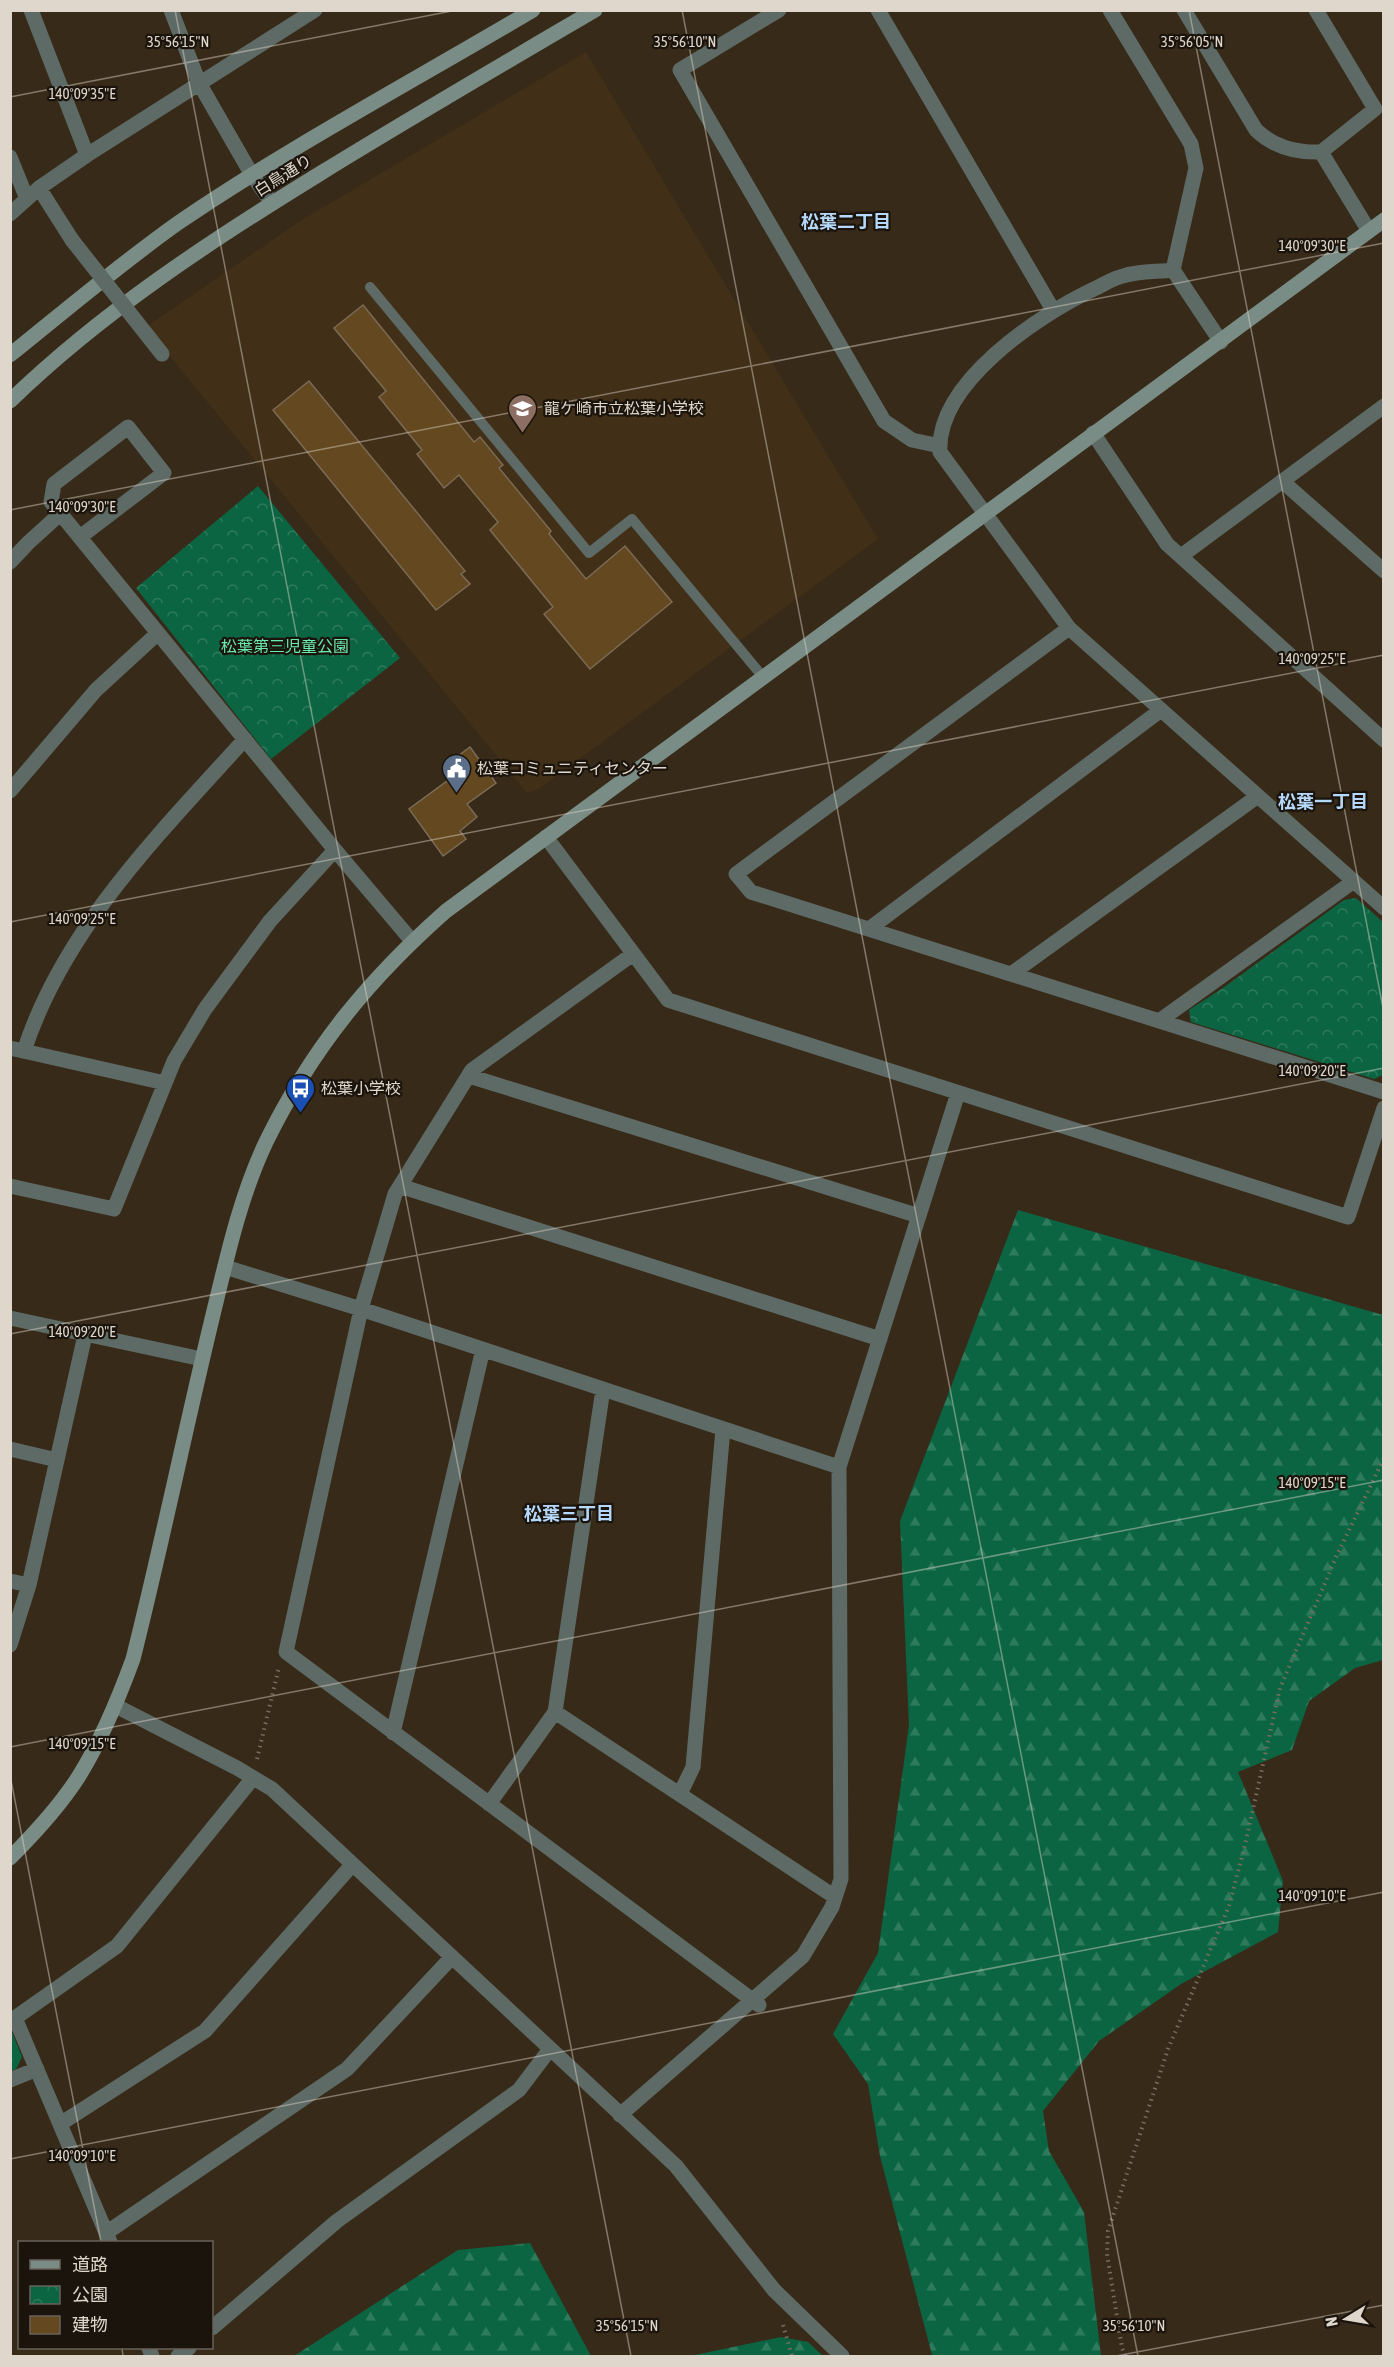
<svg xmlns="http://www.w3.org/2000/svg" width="1394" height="2367" viewBox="0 0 1394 2367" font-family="'Asap Condensed','Noto Sans JP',sans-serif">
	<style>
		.built { fill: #412f17 }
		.forest { fill: url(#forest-firs) }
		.park { fill: url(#park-crowns) }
		.building { fill: #64481f; stroke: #7b6b57; stroke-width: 1.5 }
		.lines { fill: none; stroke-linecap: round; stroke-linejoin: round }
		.path { stroke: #796d5e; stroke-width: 4; stroke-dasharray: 1.5 4.5; stroke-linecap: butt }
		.lane { stroke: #5e6a66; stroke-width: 10 }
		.street { stroke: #5e6a66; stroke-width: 15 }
		.secondary { stroke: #798c85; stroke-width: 15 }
		.street-bridge { stroke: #5e6a66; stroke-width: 15 }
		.ticks { fill: none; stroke: #e0d7cc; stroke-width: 1.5; stroke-opacity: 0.45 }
		.labels { text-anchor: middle; stroke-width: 4.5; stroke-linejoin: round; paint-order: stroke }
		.street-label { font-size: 16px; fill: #e0d7cc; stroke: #1a140c }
		.poi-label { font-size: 16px; fill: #e0d7cc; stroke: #1a140c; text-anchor: start }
		.park-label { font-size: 16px; fill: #6aebaf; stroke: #1a140c }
		.neighbourhood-label { font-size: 18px; font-weight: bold; fill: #b6d9fb; stroke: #1a140c }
		.ticks-label { font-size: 15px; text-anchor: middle; fill: #e0d7cc; stroke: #1a140c; stroke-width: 4.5; stroke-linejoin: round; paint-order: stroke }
	</style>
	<defs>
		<pattern id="forest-firs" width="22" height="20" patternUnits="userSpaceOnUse" patternTransform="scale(1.5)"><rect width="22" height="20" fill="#0b6543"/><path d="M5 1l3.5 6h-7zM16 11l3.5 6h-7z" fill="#2e7a5d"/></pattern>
		<pattern id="park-crowns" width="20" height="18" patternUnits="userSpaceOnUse" patternTransform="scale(1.5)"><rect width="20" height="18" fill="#0b6543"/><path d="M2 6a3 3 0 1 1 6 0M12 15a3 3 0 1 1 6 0" fill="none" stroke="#2e7a5d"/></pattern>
	</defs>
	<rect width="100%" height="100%" fill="#372a18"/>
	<!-- built -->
	<path class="built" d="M586 52 878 539 540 788 527 793 146 327 300 221Z"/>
	<!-- forest -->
	<path class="forest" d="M1018 1210 1383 1315V1660L1355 1668 1309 1701 1292 1750 1238 1772 1283 1881 1278 1932 1181 1984 1099 2041 1043 2111 1049 2151 1084 2212 1101 2356H930L932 2355 880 2156 868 2084 833 2034 878 1953 909 1725 900 1521Z
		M530 2243 591 2356H294L458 2250Z
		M781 2337 808 2342 823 2356H675L695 2355Z"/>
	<!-- park -->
	<path class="park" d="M258 486 400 658 271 759 136 588Z
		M1356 898 1383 922V1075L1374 1079 1191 1022 1189 1010 1223 988 1344 900Z
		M11 2030 22 2057 16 2069 11 2071Z"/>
	<!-- building -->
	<path class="building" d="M363 305 474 442 480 437 503 465 499 468 551 531 549 534 586 579 625 546 672 602 590 669 544 614 553 607 490 530 498 522 459 475 444 488 417 454 422 450 379 397 386 391 334 328Z
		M309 381 465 571 461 574 470 584 436 610 273 410Z
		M470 747 496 783 467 804 477 817 460 831 466 839 443 856 409 809 451 778 443 767Z"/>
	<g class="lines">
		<!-- path -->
		<path class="path" d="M257 1759 279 1667
			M783 2325 792 2356
			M1125 2356 1122 2348 1107 2254 1108 2231 1168 2049 1229 1906 1245 1845 1280 1688 1337 1555 1384 1458"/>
		<!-- lane -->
		<path class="lane" d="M370 287 589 553 632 519 763 677"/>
		<!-- street -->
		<path class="street" d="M31 10 87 155
			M171 10 199 83 252 175 272 203
			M779 10 680 70 884 421 912 440 940 446
			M878 10 1053 310
			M1110 10 1191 144 1196 168 1173 270 1221 342
			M1184 10 1256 130C1274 147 1296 153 1321 152L1375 109 1316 10
			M1321 152 1369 231
			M10 157 27 199
			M39 188 72 240
			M10 214 39 188 87 155 315 10
			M1173 270C1157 272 1138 271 1123 276 1113 278 1103 285 1094 289 1039 315 936 383 940 452L1069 628 1384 908
			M1093 433 1167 544 1384 740
			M1282 481 1384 571
			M80 537 164 473 128 427 54 484 51 502 335 850 412 941
			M1181 556 1384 406
			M10 562 28 543 61 513
			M1069 628 736 874 751 892 1384 1092
			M10 791 96 690 158 633
			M546 837 668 1000 1348 1217 1384 1108
			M869 929 1161 710
			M633 954 472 1070 395 1194 361 1309 286 1652 759 2005
			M1011 974 1258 796
			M1159 1021 1354 881
			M10 1048 165 1083
			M24 1051C64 928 160 833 245 739
			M469 1076 919 1216
			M10 1186 114 1209 174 1061 205 1009 270 921 335 850
			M400 1186 880 1339
			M225 1267 361 1309 839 1467
			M10 1318 202 1359
			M10 1449 57 1460
			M10 1581 29 1585
			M10 1645 29 1585 85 1335
			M116 1706 237 1768 272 1789 676 2166 774 2290 842 2356
			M555 1712 835 1897
			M393 1733 483 1349
			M680 1794 693 1767 723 1429
			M489 1804 555 1712 603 1389
			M10 2080 37 2069
			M620 2115 803 1956 832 1907 841 1879 839 1467 958 1093
			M60 2124 205 2031 352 1865
			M106 2233 347 2069 452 1957
			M110 2242 15 2018 117 1946 253 1778
			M212 2328 337 2221 519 2090 550 2049
			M149 2348 152 2356
			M178 2356 189 2348"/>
		<!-- secondary -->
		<path class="secondary" d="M10 355C65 311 120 264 178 223 291 146 415 80 533 10
			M10 401C103 311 212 240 321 173 412 117 503 64 595 10
			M10 1858C35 1833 60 1806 79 1776 102 1739 118 1700 133 1659 161 1548 184 1435 211 1323 226 1262 239 1199 266 1142 312 1048 369 979 446 911L1384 220"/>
		<!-- street-bridge -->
		<path class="street-bridge" d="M72 240 162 354"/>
	</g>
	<!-- ticks -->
	<path class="ticks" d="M175 10 631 2356M682 10 1138 2356M1189 10 1384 1013M10 97 457 10M10 510 1384 243M10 922 1384 655M10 1334 1384 1068M10 1747 1384 1480M10 1775 101 2242M10 2159 1384 1892M122 2348 123 2356M1116 2356 1384 2305"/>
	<!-- icons -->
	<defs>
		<symbol id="school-pin" viewBox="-11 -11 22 30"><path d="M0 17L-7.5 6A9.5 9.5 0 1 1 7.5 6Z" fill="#8d6e63" stroke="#1a140c"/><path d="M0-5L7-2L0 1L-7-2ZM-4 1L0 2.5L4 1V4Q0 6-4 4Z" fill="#fff"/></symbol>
		<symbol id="civic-pin" viewBox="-11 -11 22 30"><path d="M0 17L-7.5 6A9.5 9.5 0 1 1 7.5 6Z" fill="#5c6f8a" stroke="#1a140c"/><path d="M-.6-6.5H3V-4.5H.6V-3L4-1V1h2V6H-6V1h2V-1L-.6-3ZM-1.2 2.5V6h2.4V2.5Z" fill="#fff"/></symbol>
		<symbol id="bus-pin" viewBox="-11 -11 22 30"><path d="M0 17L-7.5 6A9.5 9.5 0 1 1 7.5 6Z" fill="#1a4fb4" stroke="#1a140c"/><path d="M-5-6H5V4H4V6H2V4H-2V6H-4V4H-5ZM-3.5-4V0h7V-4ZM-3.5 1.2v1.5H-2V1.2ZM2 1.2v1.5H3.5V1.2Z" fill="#fff"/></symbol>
	</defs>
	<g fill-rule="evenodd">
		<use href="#school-pin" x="506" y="392" width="33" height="45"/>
		<use href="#civic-pin" x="440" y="752" width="33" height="45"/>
		<use href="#bus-pin" x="284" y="1072" width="33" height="45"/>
	</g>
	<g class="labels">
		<!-- street labels -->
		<g class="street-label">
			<text transform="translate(283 175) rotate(-32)" y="6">白鳥通り</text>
		</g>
		<!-- poi labels -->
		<g class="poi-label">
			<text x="544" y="414">龍ケ崎市立松葉小学校</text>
			<text x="477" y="774">松葉コミュニティセンター</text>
			<text x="321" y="1094">松葉小学校</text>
		</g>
		<!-- park labels -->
		<g class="park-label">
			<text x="285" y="652">松葉第三児童公園</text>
		</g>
		<!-- neighbourhood labels -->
		<g class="neighbourhood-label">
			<text x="846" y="228">松葉二丁目</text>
			<text x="1323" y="808">松葉一丁目</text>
			<text x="569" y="1520">松葉三丁目</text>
		</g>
	</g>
	<g class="ticks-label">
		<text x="178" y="47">35°56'15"N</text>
		<text x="685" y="47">35°56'10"N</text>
		<text x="1192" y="47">35°56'05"N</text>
		<text x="82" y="99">140°09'35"E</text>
		<text x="1312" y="251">140°09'30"E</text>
		<text x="82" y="512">140°09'30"E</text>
		<text x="1312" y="664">140°09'25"E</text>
		<text x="82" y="924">140°09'25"E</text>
		<text x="1312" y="1076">140°09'20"E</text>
		<text x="82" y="1337">140°09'20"E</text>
		<text x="1312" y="1488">140°09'15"E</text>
		<text x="82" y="1749">140°09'15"E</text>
		<text x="1312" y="1901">140°09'10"E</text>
		<text x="82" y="2161">140°09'10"E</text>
		<text x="627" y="2331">35°56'15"N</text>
		<text x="1134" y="2331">35°56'10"N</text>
	</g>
	<!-- border -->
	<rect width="1394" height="2367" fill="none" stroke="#e0d7cc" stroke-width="24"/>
	<!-- legend -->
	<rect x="18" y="2241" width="195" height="108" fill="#1a140c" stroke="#696259" stroke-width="1.5"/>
	<rect x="30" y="2260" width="30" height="9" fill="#798c85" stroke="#696259" stroke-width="1.5"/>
	<text x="72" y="2271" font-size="18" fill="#e0d7cc">道路</text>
	<rect x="30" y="2286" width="30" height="18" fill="url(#park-crowns)" stroke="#696259" stroke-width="1.5"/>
	<text x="72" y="2301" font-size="18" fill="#e0d7cc">公園</text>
	<rect x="30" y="2316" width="30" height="18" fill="#64481f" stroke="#696259" stroke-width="1.5"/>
	<text x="72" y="2331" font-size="18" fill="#e0d7cc">建物</text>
	<!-- north arrow -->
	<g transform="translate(1346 2319) rotate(259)" stroke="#1a140c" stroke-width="4.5" paint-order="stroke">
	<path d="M0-4.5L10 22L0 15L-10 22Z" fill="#e0d7cc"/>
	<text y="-9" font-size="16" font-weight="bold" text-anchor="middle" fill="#e0d7cc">N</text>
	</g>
</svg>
